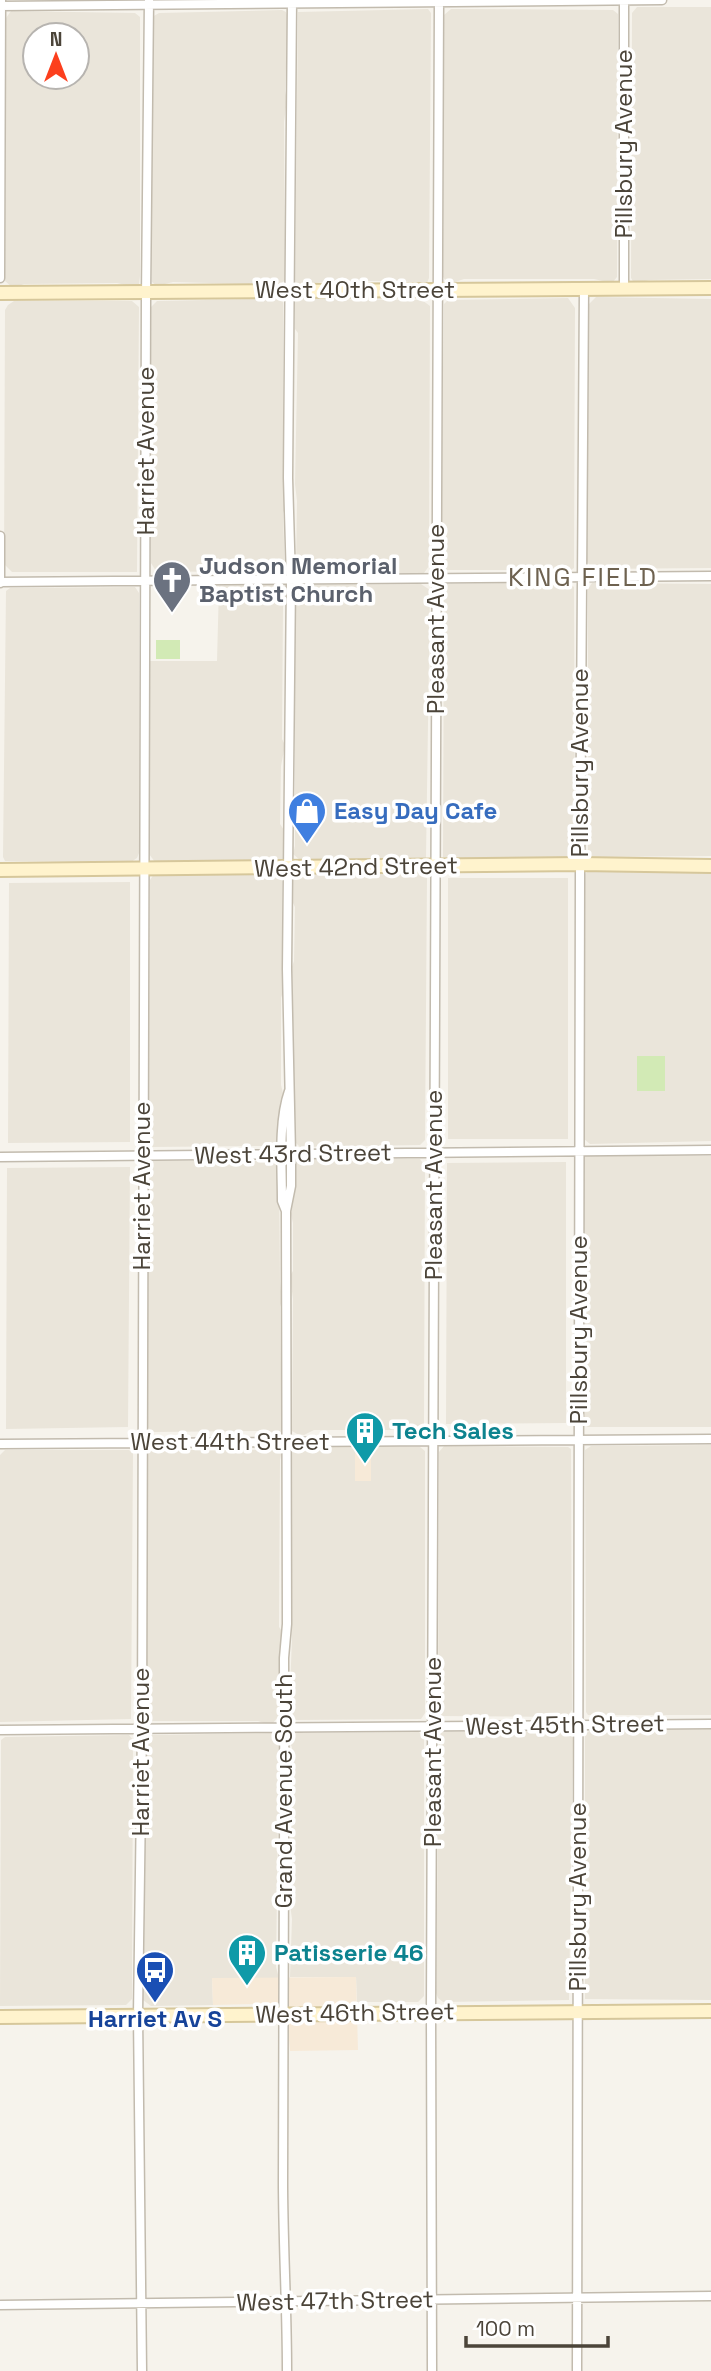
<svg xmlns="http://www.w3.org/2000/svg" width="711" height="2371" viewBox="0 0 711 2371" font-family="'Space Grotesk',sans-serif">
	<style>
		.residential { fill: #eae5da; fill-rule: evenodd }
		.commercial { fill: #f7ead8 }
		.green { fill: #d2eab5 }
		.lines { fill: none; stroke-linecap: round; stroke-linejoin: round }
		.street-casing { stroke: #c2bbae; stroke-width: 11 }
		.secondary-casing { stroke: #d6c79b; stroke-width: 16 }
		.street { stroke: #fff; stroke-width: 8 }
		.secondary { stroke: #fff3cd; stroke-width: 12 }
		.labels { text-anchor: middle; stroke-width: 7; stroke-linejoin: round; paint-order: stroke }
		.street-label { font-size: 24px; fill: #4b4439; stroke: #fff }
		.worship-label { font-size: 24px; font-weight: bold; fill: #5b616d; stroke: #fff; text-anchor: start }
		.shop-label { font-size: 24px; font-weight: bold; fill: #366cbe; stroke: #fff; text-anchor: start }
		.culture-label { font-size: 24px; font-weight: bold; fill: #0d838f; stroke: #fff; text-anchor: start }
		.transit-label { font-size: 24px; font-weight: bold; fill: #164399; stroke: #fff }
		.neighbourhood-label { font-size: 26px; letter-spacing: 2px; fill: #6e6250; stroke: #fff }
	</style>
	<rect width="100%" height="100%" fill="#f6f3ec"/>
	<!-- residential -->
	<path class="residential" d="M637 7H711V279L650 280 634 283 631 278 632 13Z
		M428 9 431 13 429 278 427 283 422 285 404 281H328L300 285 295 283 298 12Z
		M451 9 613 10 618 14 617 277 612 283 594 279H464L449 284 446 281 443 277 444 15Z
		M282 10 286 12 288 18 285 91 287 100 284 122 285 280 280 285 173 282 157 286 152 282V17L159 13Z
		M11 11 135 13 140 17V276L139 284 135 287 117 283 24 284 13 288 5 281 6 18ZM35 35H77V77H35Z
		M276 294 283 296V482L286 506 283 513 285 573 276 576 272 573 156 571 151 563V307L157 301 260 299Z
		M298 294 321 299 422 300 430 306 429 566 424 573H303L296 567 297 501 295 484 298 333 295 329V297Z
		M596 297 711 299V568L593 569 587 562 589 304Z
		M568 298 575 308 574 568 571 570H446L440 565 444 304 448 300Z
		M14 301H132L139 307 137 572H12L4 564 5 310 8 305Z
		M300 582 316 585 421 584 430 590 426 858 300 860 293 854 295 846V589Z
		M568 582 574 587 575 851 569 858 448 859 443 857 444 587 447 584Z
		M592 583 711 584V856L591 857 588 854V589Z
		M280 584 285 588 287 594 283 607 282 739 285 745 281 766 280 824 284 830V860L281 863H273L266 860 155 862 149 854 150 661H217L219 586Z
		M135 587 139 593V853L137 858 131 862 5 861 3 857 6 591 10 588Z
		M590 869 711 870V1141L590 1144 584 1139 585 874Z
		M296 871 423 872 427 878 425 1140 420 1145 300 1147 295 1142 292 967 294 961 295 907 293 903V876Z
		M154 874H276L282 878 283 992 281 998V1085L283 1093 280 1119V1144L275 1148 262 1146 153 1147 148 1142 150 880Z
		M448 878H568V1139H448Z
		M130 882V1142L8 1143 9 883Z
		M585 1155 711 1156V1427H588L584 1424 582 1157Z
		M298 1158 420 1159 425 1166 424 1424 419 1430H314L304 1435 297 1434 292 1431 293 1299 290 1276 293 1271V1223L291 1214 295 1183V1163Z
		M153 1161H274L279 1166 280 1282 282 1300 280 1307 282 1431 279 1434 267 1431 153 1432 147 1427 148 1167Z
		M566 1162V1423L446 1424 447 1163Z
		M130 1167 128 1427 6 1429 7 1168Z
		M272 1445H278L282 1450 280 1460 279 1627 282 1631 279 1653V1716L273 1723 267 1724 258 1721H151L146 1715 147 1454 150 1450H264Z
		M297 1445 355 1447 356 1481H371V1446L420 1447 425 1451V1713L421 1719 296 1720 289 1716 292 1638V1454L293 1449Z
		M711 1445V1715H588L586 1712 585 1450 591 1446Z
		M444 1446 568 1447 571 1449 572 1710 567 1717 438 1716 439 1452Z
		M5 1450H129L133 1453 131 1719 0 1722V1455Z
		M711 1729V2000L585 1999V1735L589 1731Z
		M300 1730 303 1733 419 1732 424 1737V1996L418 2002H357L356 1977H290L292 1919 289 1897 292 1747 288 1740V1734L291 1731Z
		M568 1731 573 1737 569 2000 443 2002 438 1998 436 1993 439 1736 442 1732Z
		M274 1733 279 1740 276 1967 279 1978H212L213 2005 151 2006 143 2000 145 1740 151 1735Z
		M129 1735 133 1740 132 1999 126 2005 0 2006 1 1740 5 1737Z"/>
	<!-- commercial -->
	<path class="commercial" d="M371 1446V1481H355V1447Z
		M356 1977 358 2050 290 2051 286 2008H267L256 2004 213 2005 212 1978Z"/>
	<!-- green -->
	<path class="green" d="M156 640H180V659H156Z
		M637 1056H665V1091H637Z"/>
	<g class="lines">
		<defs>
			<path id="street" d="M624 0V289
				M0 6 662 0
				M0 278 1 0
				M0 536V583
				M0 582 711 576
				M0 1157 711 1150
				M286 1211 282 1201C282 1168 278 1122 289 1091
				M0 1444 711 1439
				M0 1730 711 1724
				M0 2305 711 2296
				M142 2371 138 2015 142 1729 146 297 149 0
				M287 2371C287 2307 283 2243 283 2180 283 2006 285 1832 284 1658L287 1624 286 1211 291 1186V1154L287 969 291 580 288 478 292 0
				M432 2371 431 2012 439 0
				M577 2371 580 876 584 289"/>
			<path id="secondary" d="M0 293 711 288
				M0 870 580 864 711 866
				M0 2017 711 2011"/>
		</defs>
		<!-- street casing -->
		<use href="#street" class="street-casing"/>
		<!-- secondary casing -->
		<use href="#secondary" class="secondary-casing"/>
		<!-- street -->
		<use href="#street" class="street"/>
		<!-- secondary -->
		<use href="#secondary" class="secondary"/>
	</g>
	<!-- icons -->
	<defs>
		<symbol id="church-pin" viewBox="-11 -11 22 30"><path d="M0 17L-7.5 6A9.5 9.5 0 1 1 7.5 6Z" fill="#6b7280" stroke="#fff"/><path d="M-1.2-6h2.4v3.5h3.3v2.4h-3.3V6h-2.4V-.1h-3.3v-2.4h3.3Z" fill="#fff"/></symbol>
		<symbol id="shop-pin" viewBox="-11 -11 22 30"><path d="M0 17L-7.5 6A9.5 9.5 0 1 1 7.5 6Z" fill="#3f7fe0" stroke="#fff"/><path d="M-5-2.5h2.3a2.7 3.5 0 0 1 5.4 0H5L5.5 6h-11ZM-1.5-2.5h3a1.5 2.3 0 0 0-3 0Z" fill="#fff"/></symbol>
		<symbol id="building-pin" viewBox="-11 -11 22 30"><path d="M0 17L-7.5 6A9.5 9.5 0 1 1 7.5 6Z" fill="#0f9aa8" stroke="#fff"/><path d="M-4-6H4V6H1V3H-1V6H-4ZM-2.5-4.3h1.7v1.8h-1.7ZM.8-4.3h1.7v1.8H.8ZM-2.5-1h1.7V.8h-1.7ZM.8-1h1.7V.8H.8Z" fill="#fff"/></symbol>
		<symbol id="bus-pin" viewBox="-11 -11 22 30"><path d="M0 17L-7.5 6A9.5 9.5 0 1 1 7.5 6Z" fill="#1a4fb4" stroke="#fff"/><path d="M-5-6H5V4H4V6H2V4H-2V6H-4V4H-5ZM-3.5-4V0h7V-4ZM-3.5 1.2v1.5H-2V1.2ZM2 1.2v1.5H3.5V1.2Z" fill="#fff"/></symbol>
	</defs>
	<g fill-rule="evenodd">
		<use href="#church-pin" x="150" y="558" width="44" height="60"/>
		<use href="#shop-pin" x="285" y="789" width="44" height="60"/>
		<use href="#building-pin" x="343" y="1409" width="44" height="60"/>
		<use href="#building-pin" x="225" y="1931" width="44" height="60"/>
		<use href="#bus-pin" x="133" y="1948" width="44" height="60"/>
	</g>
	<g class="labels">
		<!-- street labels -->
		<g class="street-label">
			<text transform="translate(624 144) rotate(-90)" y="8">Pillsbury Avenue</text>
			<text x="355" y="298">West 40th Street</text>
			<text transform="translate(146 451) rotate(-90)" y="8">Harriet Avenue</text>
			<text transform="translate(436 619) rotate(-90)" y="8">Pleasant Avenue</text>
			<text transform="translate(580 763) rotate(-90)" y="8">Pillsbury Avenue</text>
			<text transform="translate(356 867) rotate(-1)" y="8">West 42nd Street</text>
			<text transform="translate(293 1154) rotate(-1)" y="8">West 43rd Street</text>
			<text transform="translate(434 1185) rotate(-90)" y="8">Pleasant Avenue</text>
			<text transform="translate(142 1186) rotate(-90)" y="8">Harriet Avenue</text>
			<text transform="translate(579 1330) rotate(-90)" y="8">Pillsbury Avenue</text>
			<text x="230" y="1450">West 44th Street</text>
			<text transform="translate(565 1725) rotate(-1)" y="8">West 45th Street</text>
			<text transform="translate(141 1752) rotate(-90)" y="8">Harriet Avenue</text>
			<text transform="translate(433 1752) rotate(-90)" y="8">Pleasant Avenue</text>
			<text transform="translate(284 1791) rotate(-90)" y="8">Grand Avenue South</text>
			<text transform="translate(578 1897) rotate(-90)" y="8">Pillsbury Avenue</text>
			<text transform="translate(355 2013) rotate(-1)" y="8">West 46th Street</text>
			<text transform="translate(335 2301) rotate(-1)" y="8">West 47th Street</text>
		</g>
		<!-- worship labels -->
		<g class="worship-label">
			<text x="199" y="574">Judson Memorial<tspan x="199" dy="28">Baptist Church</tspan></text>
		</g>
		<!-- shop labels -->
		<g class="shop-label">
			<text x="334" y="819">Easy Day Cafe</text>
		</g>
		<!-- culture labels -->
		<g class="culture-label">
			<text x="392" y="1439">Tech Sales</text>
			<text x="274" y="1961">Patisserie 46</text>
		</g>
		<!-- transit labels -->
		<g class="transit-label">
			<text x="155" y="2027">Harriet Av S</text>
		</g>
		<!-- neighbourhood labels -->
		<g class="neighbourhood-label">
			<text x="583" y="586">KING FIELD</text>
		</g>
	</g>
	<!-- north arrow -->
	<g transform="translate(56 56)"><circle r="33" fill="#ffffff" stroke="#b7b4b0" stroke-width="2"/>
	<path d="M0-5L12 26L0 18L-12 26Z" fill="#fc3f1d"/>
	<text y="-10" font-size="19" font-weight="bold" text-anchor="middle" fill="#4b4439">N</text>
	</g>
	<!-- scale -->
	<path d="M466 2336v10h142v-10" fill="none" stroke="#4b4439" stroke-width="3.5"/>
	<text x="476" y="2336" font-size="21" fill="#4b4439" stroke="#ffffff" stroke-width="5" paint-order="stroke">100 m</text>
</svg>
